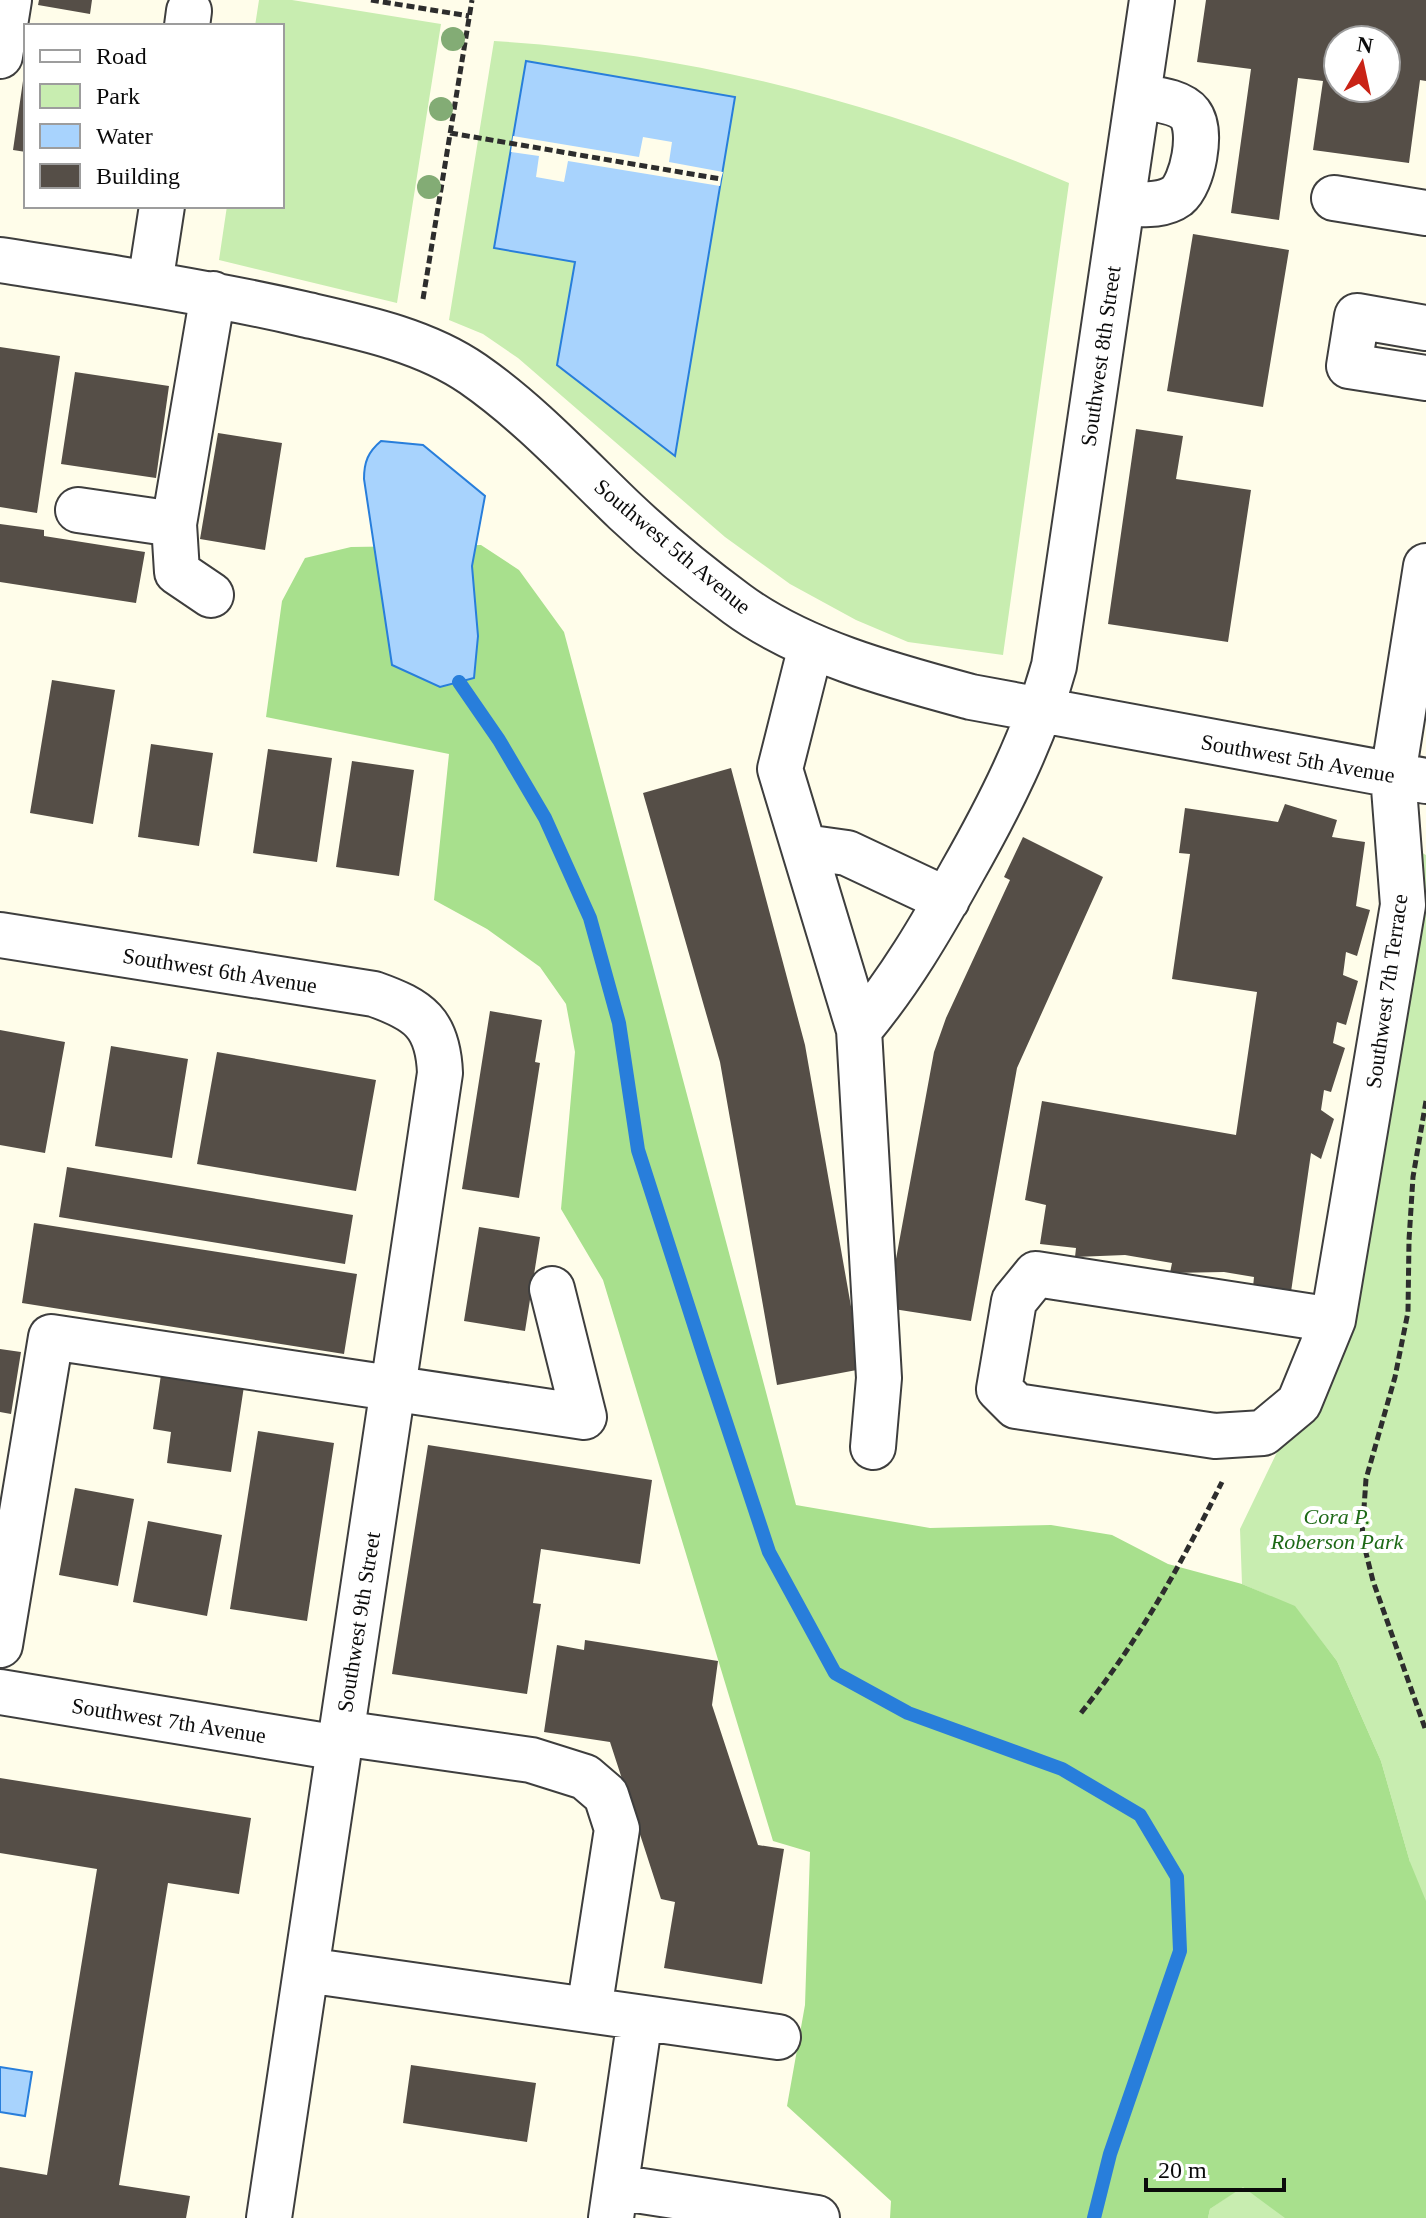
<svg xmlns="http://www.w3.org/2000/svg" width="1426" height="2218" viewBox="0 0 1426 2218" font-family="'Times New Roman',serif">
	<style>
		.green { fill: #c8edb0 }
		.forest { fill: #a8e08d }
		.water { fill: #a8d3fd; stroke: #287edb; stroke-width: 2 }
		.pier { fill: #fffdea }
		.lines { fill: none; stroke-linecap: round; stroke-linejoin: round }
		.stream { stroke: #287edb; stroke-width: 14 }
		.building { fill: #554e47; fill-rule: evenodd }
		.minor-casing { stroke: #3e3e3e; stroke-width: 48 }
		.path { stroke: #2d2d2d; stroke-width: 5; stroke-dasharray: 8 4; stroke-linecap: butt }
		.minor { stroke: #fff; stroke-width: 44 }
		.tree { fill: #83ac75 }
		.labels { text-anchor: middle; stroke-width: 8; stroke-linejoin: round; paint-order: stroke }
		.street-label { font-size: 22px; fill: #0b0b0b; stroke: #fff }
		.park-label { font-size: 22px; font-style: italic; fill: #1d6916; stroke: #fff }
	</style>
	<rect width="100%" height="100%" fill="#fffdea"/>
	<!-- green -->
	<path class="green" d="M259 0H292L441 24 397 303 219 260 227 206H282V26H255Z
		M494 41C693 53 886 105 1069 183L1003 655 908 642 856 620 790 584 725 537 518 358 483 334 449 320Z
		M1413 848 1426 855V2218H1208L1210 2209 1243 2186 1410 1862 1381 1761 1337 1661 1295 1607 1242 1584 1240 1529 1278 1450 1323 1406 1355 1309Z"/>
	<!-- forest -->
	<path class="forest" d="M481 545 519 570 564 632 796 1505 930 1528 1051 1525 1112 1535 1168 1564 1242 1584 1295 1606 1337 1661 1381 1761 1410 1862 1426 1901V2218H1285L1243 2187 1210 2209 1208 2218H890L891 2201 787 2106 805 2005 810 1852 773 1841 603 1280 561 1209 575 1052 566 1004 540 967 487 929 434 900 449 754 266 717 282 601 305 558 351 547Z"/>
	<!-- water -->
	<path class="water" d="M526 61 735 97 675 456 557 365 575 262 494 248Z
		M381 441 423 445 485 496 472 566 478 636 474 678 440 687 392 665 364 479C364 462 368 452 381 441Z
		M0 2067 32 2072 25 2116 0 2112Z"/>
	<!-- pier -->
	<path class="pier" d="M513 136 639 157 643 137 672 142 669 162 723 172 721 179 720 186 568 161 564 182 536 177 539 156 511 152Z"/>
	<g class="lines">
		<!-- stream -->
		<path class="stream" d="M459 682 499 740 545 818 590 918 619 1023 638 1150 708 1368 769 1552 835 1673 908 1713 1062 1769 1140 1815 1177 1877 1180 1951 1110 2154 1094 2218"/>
	</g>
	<!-- building -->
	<path class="building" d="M39 0H92L90 14 38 5Z
		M1206 0H1426V81L1420 80 1409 163 1313 150 1323 81 1298 78 1279 220 1231 213 1251 69 1197 62ZM1338 40H1386V88H1338Z
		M24 74 26 75V152L13 150Z
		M1193 234 1289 250 1263 407 1167 391Z
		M0 347 60 356 37 513 0 507Z
		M75 372 169 386 156 478 61 464Z
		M1136 429 1183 436 1176 479 1251 490 1228 642 1108 624Z
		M218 433 282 443 265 550 200 539Z
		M0 524 44 530V536L145 552 136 603 0 582Z
		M52 680 115 690 93 824 30 813Z
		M151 744 213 753 199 846 138 837Z
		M268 749 332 758 317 862 253 853Z
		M352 761 414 770 399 876 336 867Z
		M731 768 805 1045 862 1369 777 1385 720 1062 643 793Z
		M1285 804 1337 820 1332 837 1365 842 1356 906 1370 910 1357 956 1346 952 1343 975 1358 981 1346 1025 1337 1022 1333 1043 1345 1048 1331 1092 1324 1090 1321 1110 1334 1119 1321 1159 1311 1153 1291 1292 1253 1287 1254 1277 1224 1272 1170 1273 1172 1263 1125 1255 1075 1257 1076 1248 1040 1244 1046 1205 1025 1200 1042 1101 1236 1135 1257 992 1172 979 1190 854 1179 853 1185 808 1278 822Z
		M1023 837 1103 877 1017 1068 971 1321 887 1308 934 1052 946 1018 1010 880 1004 877Z
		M490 1011 542 1020 535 1062 540 1063 519 1198 462 1189Z
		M0 1030 65 1042 45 1153 0 1145Z
		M111 1046 188 1059 172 1158 95 1146Z
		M217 1052 376 1080 356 1191 197 1164Z
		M67 1167 353 1215 345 1264 59 1217Z
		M34 1223 357 1274 344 1354 22 1303Z
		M479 1227 540 1237 525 1331 464 1321Z
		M0 1349 21 1352 11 1414 0 1412Z
		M163 1361 246 1373 231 1472 167 1463 171 1432 153 1429Z
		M258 1431 334 1443 307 1621 230 1609Z
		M428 1445 652 1480 640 1564 541 1549 533 1603 541 1604 527 1694 392 1674Z
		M75 1488 134 1499 118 1586 59 1575Z
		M148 1521 222 1535 207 1616 133 1602Z
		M585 1640 718 1661 712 1705 758 1845 784 1849 762 1984 664 1968 675 1902 661 1899 610 1742 544 1732 557 1645 584 1650Z
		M0 1778 251 1818 239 1894 168 1883 119 2185 190 2196 186 2218H0V2167L47 2175 97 1869 0 1853Z
		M411 2065 536 2083 527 2142 403 2123Z"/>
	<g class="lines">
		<defs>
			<path id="minor" d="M187 26 189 11
				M0 56 9 0
				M1334 198 1426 213
				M1122 204C1140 204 1162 207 1177 196 1193 183 1203 131 1190 114 1180 101 1154 99 1138 96
				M0 260C102 276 203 291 303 314 360 327 424 340 473 374 529 413 576 464 625 511 659 543 699 576 737 604 802 652 893 676 971 697L1426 781
				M150 284 162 206
				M1426 328 1357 316 1349 366 1426 378
				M78 510 174 524
				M211 595 177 572 174 524 213 294
				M811 646 780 769 859 1030C900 981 931 928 962 872 999 807 1034 738 1054 666L1152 0
				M804 847 847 853 947 900
				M0 935 374 994C419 1010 438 1023 440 1073L269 2218
				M859 1030 879 1378 873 1447
				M1333 1320 1036 1274 1014 1301 999 1389 1016 1406 1215 1436 1263 1433 1299 1403 1333 1320 1403 905 1393 775 1426 566
				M0 1645 51 1337 584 1417 552 1289
				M0 1692 339 1748
				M341 1733 531 1760 585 1777 606 1795 617 1829 589 2010
				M306 1970 778 2037
				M616 2187 817 2218
				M611 2218 640 2018"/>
		</defs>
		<!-- minor casing -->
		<use href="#minor" class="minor-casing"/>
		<!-- path -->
		<path class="path" d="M371 0 469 16
			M450 133 721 179
			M423 299 472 0
			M1426 1101 1413 1177 1409 1240 1408 1312 1395 1377 1366 1479 1362 1537 1373 1581 1426 1731
			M1081 1713C1140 1639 1180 1566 1222 1482"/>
		<!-- minor -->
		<use href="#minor" class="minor"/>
	</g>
	<!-- trees -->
	<g class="tree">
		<circle cx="453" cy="39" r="12"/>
		<circle cx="441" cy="109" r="12"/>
		<circle cx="429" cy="187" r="12"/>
	</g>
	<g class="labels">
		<!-- street labels -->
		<g class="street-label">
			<text transform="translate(1100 356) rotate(-82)" y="8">Southwest 8th Street</text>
			<text transform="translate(673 546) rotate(40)" y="8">Southwest 5th Avenue</text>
			<text transform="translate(1298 758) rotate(10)" y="8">Southwest 5th Avenue</text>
			<text transform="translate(220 970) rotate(9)" y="8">Southwest 6th Avenue</text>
			<text transform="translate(1386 991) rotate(-82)" y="8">Southwest 7th Terrace</text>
			<text transform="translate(358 1622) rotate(-81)" y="8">Southwest 9th Street</text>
			<text transform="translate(169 1720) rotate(9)" y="8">Southwest 7th Avenue</text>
		</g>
		<!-- park labels -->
		<g class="park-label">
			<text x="1337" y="1524">Cora P.<tspan x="1337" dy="25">Roberson Park</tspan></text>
		</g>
	</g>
	<!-- legend -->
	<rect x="24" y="24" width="260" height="184" fill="#ffffff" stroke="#9d9d9d" stroke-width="2"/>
	<rect x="40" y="50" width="40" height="12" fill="#ffffff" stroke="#9d9d9d" stroke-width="2"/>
	<text x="96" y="64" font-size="24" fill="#0b0b0b">Road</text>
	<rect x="40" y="84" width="40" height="24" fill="#c8edb0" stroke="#9d9d9d" stroke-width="2"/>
	<text x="96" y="104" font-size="24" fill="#0b0b0b">Park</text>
	<rect x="40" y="124" width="40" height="24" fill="#a8d3fd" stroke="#9d9d9d" stroke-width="2"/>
	<text x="96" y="144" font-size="24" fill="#0b0b0b">Water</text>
	<rect x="40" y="164" width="40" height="24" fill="#554e47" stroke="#9d9d9d" stroke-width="2"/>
	<text x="96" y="184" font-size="24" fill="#0b0b0b">Building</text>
	<!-- north arrow -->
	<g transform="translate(1362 64) rotate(9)"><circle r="38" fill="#ffffff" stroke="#9d9d9d" stroke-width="2"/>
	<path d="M0-6L14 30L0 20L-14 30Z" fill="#c92316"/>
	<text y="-12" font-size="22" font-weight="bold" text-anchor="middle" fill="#0b0b0b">N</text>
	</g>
	<!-- scale -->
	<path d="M1146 2178v12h138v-12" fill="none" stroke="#0b0b0b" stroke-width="4"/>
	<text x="1158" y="2178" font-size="24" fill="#0b0b0b" stroke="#ffffff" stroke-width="6" paint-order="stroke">20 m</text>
</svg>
